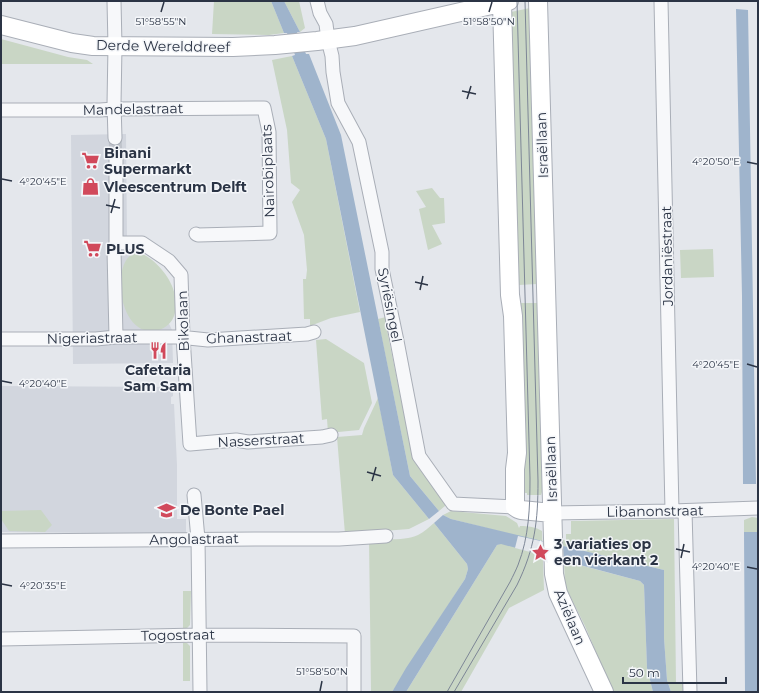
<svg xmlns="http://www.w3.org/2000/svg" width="759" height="693" viewBox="0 0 759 693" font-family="Montserrat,sans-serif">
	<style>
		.built { fill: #d2d6de }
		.green { fill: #c9d6c5 }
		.water { fill: #9fb4cc }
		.pier { fill: #e4e7ec }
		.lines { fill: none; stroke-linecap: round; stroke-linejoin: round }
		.street-tunnel { stroke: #bfc3cb; stroke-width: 13; stroke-dasharray: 13 6; stroke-linecap: butt }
		.street-casing { stroke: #a9aeb7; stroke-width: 15 }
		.secondary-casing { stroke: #a9aeb7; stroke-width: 20 }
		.street { stroke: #f7f8fa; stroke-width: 13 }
		.secondary { stroke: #fff; stroke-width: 18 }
		.tram { stroke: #7d8696; stroke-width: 1 }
		.ticks { fill: none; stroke: #2b3445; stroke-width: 1.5 }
		.labels { text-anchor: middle; stroke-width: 3; stroke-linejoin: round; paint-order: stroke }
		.street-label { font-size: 14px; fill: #2b3445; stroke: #f4f6f9 }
		.poi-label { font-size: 14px; font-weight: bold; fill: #2b3445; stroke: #f4f6f9; text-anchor: start }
		.ticks-label { font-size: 10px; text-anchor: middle; fill: #2b3445; stroke: #f4f6f9; stroke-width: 3; stroke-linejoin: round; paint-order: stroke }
	</style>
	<rect width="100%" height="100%" fill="#e4e7ec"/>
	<!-- built -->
	<path class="built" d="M126 134 127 236 172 330 173 363 73 364 71 135Z
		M1 386 173 387V396L171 397V404H174L177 465V519H186V534L1 532Z"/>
	<!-- green -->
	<path class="green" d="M214 1H271L284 33 269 35 212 34Z
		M284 1H299L305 28 300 32Z
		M530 8 537 284 519 285 511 12Z
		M1 39 68 57 87 60 93 64H1Z
		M292 56 326 139 360 312 331 318 310 326V319H304L303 279H306L307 270 304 235 292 202 300 190 291 183 287 130 272 60Z
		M432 188 440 198H444L445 223 432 225 442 244 428 250 419 209 426 207 416 191Z
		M713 249 714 277 681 278 680 250Z
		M135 253C142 253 147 256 152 260 168 273 181 295 174 316 172 322 166 328 159 330 119 342 109 261 135 253Z
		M519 303H538L545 492H542L541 495H527V493H521Z
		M386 317 388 328 387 330 413 459 416 464 445 504V506L439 511 410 476 378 319Z
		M326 339 364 363 372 403 359 430 328 433 327 419 322 420 316 340Z
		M378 398 393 475 429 519 409 529 345 534 337 437 362 435 364 428Z
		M41 510 52 525 45 532 9 531 1 519V511Z
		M451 511 506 516 517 523 519 528 520 526C528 526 536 527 542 531L544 590 509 608 461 692H406L497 545 518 536 451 519 443 515Z
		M752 517 758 518V601L757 532H744V520Z
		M674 519 676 684 687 683V692H671L667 680 664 638V570L563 546V540H566V534H571V521Z
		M434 523 467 564 468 569 465 579 392 692H371L369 539C384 539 405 541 418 535 424 532 429 527 434 523Z
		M564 561 640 581 644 585 647 668 653 692H613L585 626 565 586Z
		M183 591H191L190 625 187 628H183Z
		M183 643H187L190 646V681H183Z"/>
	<!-- water -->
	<path class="water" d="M271 1H284L300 32H297L306 54H309L341 135 410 476 439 511 429 519 393 475 326 139 292 56 295 55 287 33H284Z
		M736 9 748 10 756 484H743L742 296Z
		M443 515 451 519 664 570V638L667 680 671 692H653L647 668 644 585 640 581 501 544 497 545 406 692H392L406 668 465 579 468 569 467 564 434 523Z
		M744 532H757L758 692H745Z"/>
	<!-- pier -->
	<path class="pier" d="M518 536 563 546 564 561 515 548Z"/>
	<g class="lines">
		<!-- street-tunnel -->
		<path class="street-tunnel" d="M115 138 116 156"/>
		<defs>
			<path id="street" d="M114 1 115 46 114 104 115 138
				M317 1 320 13 326 24 328 40 332 56 333 72 338 103 359 142 382 252V269L397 341 419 456 453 504 515 507
				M661 1 672 511
				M1 110H100L114 109 264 108 269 132 270 233 198 235 196 234
				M116 156V243L114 250 116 337
				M116 243H142L169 261 181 275 183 337 190 444 236 440 248 442 322 437 331 435
				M1 339H96L116 337H179L208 340 307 334 314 332
				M194 495 198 539 200 692
				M685 511 690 692
				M552 513 672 511 758 508
				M1 541 133 540 255 539H339L386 536
				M1 639 199 635 354 636V692"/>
			<path id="secondary" d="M538 1 554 574 558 593 604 692
				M502 3 510 295 513 316 517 453 515 469V507L518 509 521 510 552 513
				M1 25 72 43 93 46 233 47 275 45 317 41 355 36 509 1"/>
		</defs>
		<!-- street casing -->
		<use href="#street" class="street-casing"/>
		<!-- secondary casing -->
		<use href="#secondary" class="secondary-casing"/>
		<!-- street -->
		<use href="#street" class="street"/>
		<!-- secondary -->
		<use href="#secondary" class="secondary"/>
		<!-- tram -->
		<path class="tram" d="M447 692 510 582C513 576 516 570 518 565 529 537 530 507 530 478L517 1
			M454 692 517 585C535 548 538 521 538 481L525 1"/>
	</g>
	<!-- ticks -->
	<path class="ticks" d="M161 12 164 2M489 12 492 2M462 91 476 94M467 99 471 86M747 162 757 164M2 179 12 181M106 205 120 208M111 213 115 199M415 282 428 285M420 290 423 276M747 364 757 367M2 381 12 383M367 472 381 476M372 481 376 467M676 549 690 552M681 558 684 544M747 567 757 569M2 584 12 586M320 691 322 681"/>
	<!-- icons -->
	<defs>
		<symbol id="supermarket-bare" viewBox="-9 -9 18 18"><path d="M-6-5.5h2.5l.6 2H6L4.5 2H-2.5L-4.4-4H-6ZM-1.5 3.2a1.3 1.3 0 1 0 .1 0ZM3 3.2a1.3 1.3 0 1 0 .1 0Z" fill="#d1495b" stroke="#f4f6f9" stroke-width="2.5" paint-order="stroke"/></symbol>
		<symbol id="shop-bare" viewBox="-9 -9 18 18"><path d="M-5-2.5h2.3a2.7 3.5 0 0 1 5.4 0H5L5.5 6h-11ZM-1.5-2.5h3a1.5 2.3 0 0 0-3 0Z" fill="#d1495b" stroke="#f4f6f9" stroke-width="2.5" paint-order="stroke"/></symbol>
		<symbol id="restaurant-bare" viewBox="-9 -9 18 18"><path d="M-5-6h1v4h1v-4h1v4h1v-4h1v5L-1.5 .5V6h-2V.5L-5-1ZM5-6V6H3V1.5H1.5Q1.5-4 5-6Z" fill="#d1495b" stroke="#f4f6f9" stroke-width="2.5" paint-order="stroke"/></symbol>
		<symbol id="school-bare" viewBox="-9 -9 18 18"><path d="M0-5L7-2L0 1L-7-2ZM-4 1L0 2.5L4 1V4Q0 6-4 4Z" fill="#d1495b" stroke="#f4f6f9" stroke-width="2.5" paint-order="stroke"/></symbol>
		<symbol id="sight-bare" viewBox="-9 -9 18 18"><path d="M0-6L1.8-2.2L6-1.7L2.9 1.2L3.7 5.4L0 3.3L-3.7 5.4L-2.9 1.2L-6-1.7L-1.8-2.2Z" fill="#d1495b" stroke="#f4f6f9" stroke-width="2.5" paint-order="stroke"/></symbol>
	</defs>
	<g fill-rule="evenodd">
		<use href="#supermarket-bare" x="78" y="148" width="25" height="25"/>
		<use href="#shop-bare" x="78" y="174" width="25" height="25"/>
		<use href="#supermarket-bare" x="80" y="236" width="25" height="25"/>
		<use href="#restaurant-bare" x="146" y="338" width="25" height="25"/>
		<use href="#school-bare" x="154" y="498" width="25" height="25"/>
		<use href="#sight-bare" x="528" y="540" width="25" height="25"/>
	</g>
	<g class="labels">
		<!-- street labels -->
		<g class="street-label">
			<text transform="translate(163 46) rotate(1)" y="5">Derde Werelddreef</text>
			<text transform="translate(133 109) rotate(-1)" y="5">Mandelastraat</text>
			<text transform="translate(542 145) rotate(-92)" y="5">Israëllaan</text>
			<text transform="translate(268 171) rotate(-92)" y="5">Nairobiplaats</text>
			<text transform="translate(667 256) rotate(-91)" y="5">Jordaniëstraat</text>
			<text transform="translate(390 305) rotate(79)" y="5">Syriësingel</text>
			<text transform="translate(183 321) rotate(-92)" y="5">Bikolaan</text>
			<text transform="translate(249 337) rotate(-2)" y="5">Ghanastraat</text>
			<text transform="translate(92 338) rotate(-1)" y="5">Nigeriastraat</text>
			<text transform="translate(261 440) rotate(-3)" y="5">Nasserstraat</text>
			<text transform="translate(551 469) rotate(-92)" y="5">Israëllaan</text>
			<text transform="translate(655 511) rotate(-1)" y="5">Libanonstraat</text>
			<text transform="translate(194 539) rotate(-1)" y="5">Angolastraat</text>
			<text transform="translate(570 617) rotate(67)" y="5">Aziëlaan</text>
			<text transform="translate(178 635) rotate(-1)" y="5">Togostraat</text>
		</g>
		<!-- poi labels -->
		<g class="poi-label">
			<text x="104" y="158">Binani<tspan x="104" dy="16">Supermarkt</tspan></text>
			<text x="104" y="192">Vleescentrum Delft</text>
			<text x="106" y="254">PLUS</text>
			<text x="158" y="375" text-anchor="middle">Cafetaria<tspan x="158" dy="16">Sam Sam</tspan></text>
			<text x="180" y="515">De Bonte Pael</text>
			<text x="554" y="549">3 variaties op<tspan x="554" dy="16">een vierkant 2</tspan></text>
		</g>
	</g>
	<g class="ticks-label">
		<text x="161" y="25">51°58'55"N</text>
		<text x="489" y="25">51°58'50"N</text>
		<text x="716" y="165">4°20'50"E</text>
		<text x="43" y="185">4°20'45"E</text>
		<text x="716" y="368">4°20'45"E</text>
		<text x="43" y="387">4°20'40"E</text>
		<text x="716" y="570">4°20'40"E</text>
		<text x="43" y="589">4°20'35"E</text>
		<text x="322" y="675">51°58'50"N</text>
	</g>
	<!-- border -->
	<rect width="759" height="693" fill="none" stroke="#2b3445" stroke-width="4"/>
	<!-- scale -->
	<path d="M623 677v6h103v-6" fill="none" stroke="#2b3445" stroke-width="2"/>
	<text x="629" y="677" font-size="12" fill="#2b3445" stroke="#f4f6f9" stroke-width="3" paint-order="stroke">50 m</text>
</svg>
